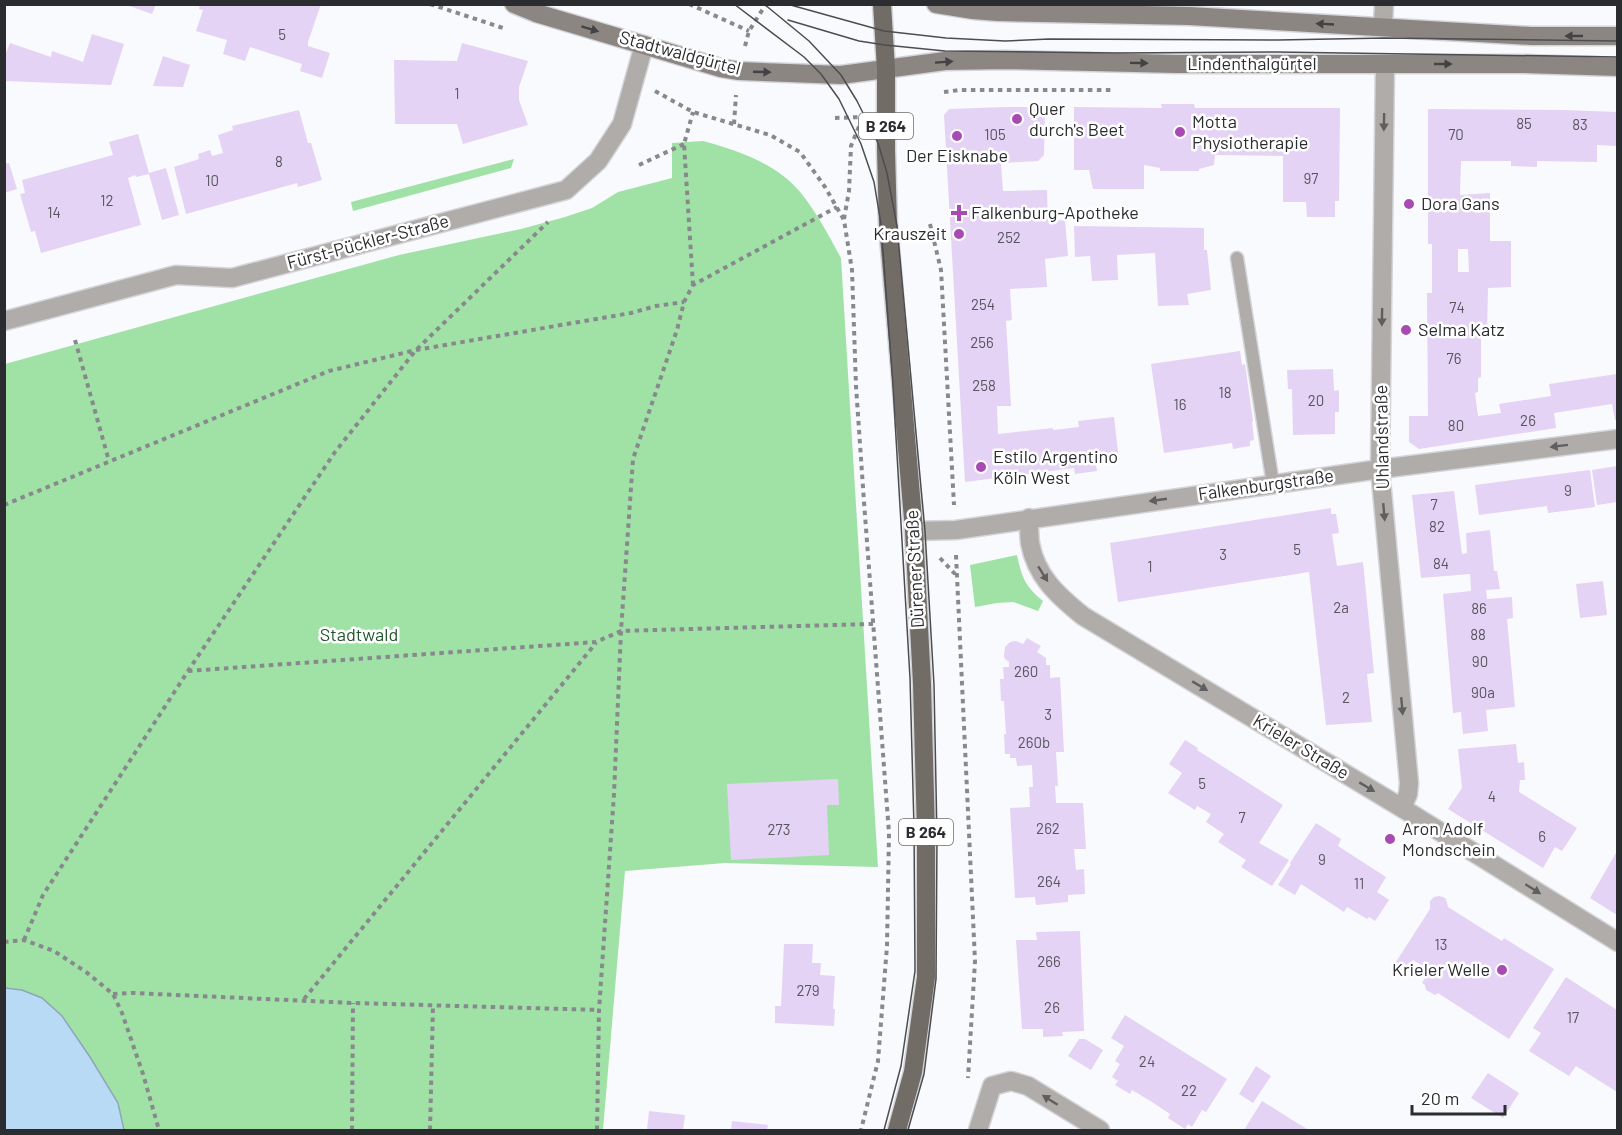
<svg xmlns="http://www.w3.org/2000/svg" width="1622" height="1135" viewBox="0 0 1622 1135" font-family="Barlow,sans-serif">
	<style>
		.green { fill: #a0e2a6 }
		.water { fill: #b9daf4; stroke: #8ea6b9; stroke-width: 1.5 }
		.building { fill: #e4d3f5; fill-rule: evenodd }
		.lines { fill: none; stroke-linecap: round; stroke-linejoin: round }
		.lane-casing { stroke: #d4d5d9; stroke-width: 15 }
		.street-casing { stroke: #d4d5d9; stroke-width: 21 }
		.secondary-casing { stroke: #d4d5d9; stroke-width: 21 }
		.primary-casing { stroke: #d4d5d9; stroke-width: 21 }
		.path { stroke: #88898d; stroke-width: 4; stroke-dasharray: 4.5 4.5; stroke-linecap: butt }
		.lane { stroke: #b0aca9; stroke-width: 12 }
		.street { stroke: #b0aca9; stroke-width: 18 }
		.secondary { stroke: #8c8682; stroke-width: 18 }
		.primary { stroke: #726c66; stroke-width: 18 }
		.tram { stroke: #4c4d51; stroke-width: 1.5 }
		.oneway { fill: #434244 }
		.oneway2 { fill: #605f60 }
		.poi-dot { fill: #a84ab4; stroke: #fff; stroke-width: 2 }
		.labels { text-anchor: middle; stroke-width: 5; stroke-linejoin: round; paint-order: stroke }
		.number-label { font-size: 15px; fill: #595660 }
		.shield { fill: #fff; stroke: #6b6b6d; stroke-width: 1.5 }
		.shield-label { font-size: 16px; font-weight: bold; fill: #2b2c2f }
		.street-label { font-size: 18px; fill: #2b2c2f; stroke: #fff }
		.poi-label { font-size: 18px; fill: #2b2c2f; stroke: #fff; text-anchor: start }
		.park-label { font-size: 18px; fill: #21572a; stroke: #fff }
	</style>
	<rect width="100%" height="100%" fill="#f9fafe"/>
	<!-- green -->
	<path class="green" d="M703 141C737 150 778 164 801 193 817 213 829 236 841 258L878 867 725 863 625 871 603 1130H5V364L399 255 521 229 565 217 592 208 618 192 672 178V143Z
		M514 159 511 168 353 211 351 202Z
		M1017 555C1022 578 1025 586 1043 601L1038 611 1013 602 997 603 975 607 970 565Z"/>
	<!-- water -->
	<path class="water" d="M5 988 22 990 42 998 62 1016 90 1057 118 1103 124 1130H5Z"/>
	<!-- building -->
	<path class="building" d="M124 4H156L152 14Z
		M200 4H321L308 42V46L330 53 322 78 300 71 302 64 250 47 245 61 223 54 227 40 196 31 203 10 199 9Z
		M92 34 124 44 111 85 4 81V58L10 43 51 57 52 51 83 62Z
		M462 43 528 61 519 87V100L528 125 463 144 457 124H395L394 60 457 61Z
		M163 56 190 65 183 87 153 86Z
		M1161 104H1194L1195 108H1340L1339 201H1335V217H1307L1306 202H1283V156L1215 155 1214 165 1199 169V171H1160V168L1144 165V189H1093L1089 170H1074V107L1162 108Z
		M1005 107H1045L1044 155 1038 161 1001 163 1003 191 1047 190 1048 221 1065 220 1068 256 1045 259 1047 287 1010 289 1012 320 1006 321 1011 406H997L998 434 1053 428V430L1079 427 1078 421 1114 417 1119 461 1096 464 1097 471 1075 474 1074 468 965 482 944 115 949 109Z
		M1428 109 1564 110 1617 112V146L1597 145V162L1537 161V167L1511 166V161H1461L1460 195 1490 193V241H1511V287L1488 288 1487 335 1481 336V377L1478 378V392L1475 393 1478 416 1501 413 1499 404 1551 396 1549 384 1617 374V420H1615L1612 404 1554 413 1556 428 1419 449 1409 442V416H1428L1427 293H1432V244H1428ZM1458 249H1468L1469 272H1458Z
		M299 110 308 143H311L322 180 298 187 297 183 186 214 174 167 199 159 198 154 210 150 212 156 223 153 218 135 233 130 232 126Z
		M138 134 149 173 166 168 179 215 162 220 149 174 136 177 135 175 128 178 141 225 41 253 35 231 31 232 20 194 25 193 22 180 113 155 109 142Z
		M9 163 17 189 4 193V164Z
		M1074 226 1204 228V250H1207L1211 290 1187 294 1189 305 1158 306 1155 253 1117 255 1118 280 1092 281 1090 256 1075 257Z
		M1240 351 1242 365 1245 364 1253 421H1252L1254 440 1250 441V446L1233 449 1232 443 1164 453 1151 364Z
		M1333 369 1334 391 1339 390V412H1335V434L1293 435 1292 389H1288L1287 370Z
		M1617 466V502L1597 505 1592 470Z
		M1590 470 1595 507 1548 513 1547 506 1479 515 1475 485Z
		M1454 491 1462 554 1467 553 1466 533 1490 530 1494 571H1497L1500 589 1486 590 1487 599 1512 597 1513 618 1507 619 1515 707 1486 710 1488 731 1463 734 1461 712 1453 713 1443 594 1471 591 1470 574 1421 578 1412 495Z
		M1331 508V514H1336L1339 533 1332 534 1337 566 1363 562 1374 673 1367 674 1372 722 1326 725 1309 572 1118 602 1110 543Z
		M1603 581 1607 615 1580 618 1576 584Z
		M1027 638 1041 646 1037 652 1046 658V665H1050V678L1060 677 1064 752H1056L1058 786H1055L1056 803H1083L1086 849H1074L1076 870 1084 869 1085 894 1068 895V902L1036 905 1035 897 1015 898 1010 808 1030 807 1029 787H1033L1032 765 1017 766 1016 758H1010V754H1005L1004 734H1006L1004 701H1001L1000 679H1004L1003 667H1009V662L1005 659 1004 656 1005 647 1010 642 1016 641 1023 644Z
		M1185 740 1198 748 1197 750 1283 805 1259 843 1289 860 1272 886 1241 867 1246 860 1218 842 1224 834 1206 822 1211 814 1197 806 1195 810 1168 793 1182 773 1169 764Z
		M1516 744 1518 763 1524 762 1525 780H1520L1519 792 1577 828 1562 851 1555 847 1543 868 1448 809 1462 788 1458 749Z
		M838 779 839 805H827L829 855 731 860 727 784Z
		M1316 823 1341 839 1338 846 1386 877 1377 892 1389 900 1375 921 1369 917 1367 919 1347 907 1344 912 1301 884 1295 895 1278 885 1291 864 1290 863Z
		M1617 851V915L1590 898Z
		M1439 896 1443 897 1446 899 1448 907 1502 941 1504 938 1554 969 1509 1039 1438 993 1435 995 1426 990 1425 985 1422 983 1430 970 1413 960 1405 973 1394 965 1430 909V901L1434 897Z
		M1080 931 1084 1031 1062 1032 1063 1036 1043 1037V1029H1022L1016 940H1037L1036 932Z
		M784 944H813L812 963H821L820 975 835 976 833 1009H835L834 1026 775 1023V1006H781Z
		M1566 977 1617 1010V1092L1576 1066 1569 1076 1529 1051 1541 1033 1533 1028Z
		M1125 1015 1227 1079 1206 1112 1202 1110 1192 1127 1188 1124 1185 1129 1168 1118 1170 1114 1152 1102 1132 1090 1130 1094 1115 1085 1118 1081 1112 1077 1120 1064 1115 1061 1124 1046 1111 1038Z
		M1079 1039H1085L1103 1050 1091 1070 1068 1056Z
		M1256 1066 1271 1076 1253 1103 1239 1094Z
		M1488 1073 1519 1093 1503 1118 1471 1098Z
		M1262 1101 1294 1121 1309 1130H1244Z
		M649 1111 685 1115 683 1130H647Z
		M732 1121 768 1125 767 1130H731Z"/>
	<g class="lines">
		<defs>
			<path id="lane" d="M1237 258 1273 484"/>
			<path id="street" d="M1383 27 1384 4
				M1385 64 1380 469 1409 783 1408 794 1402 808
				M4 321 176 275 232 278 566 190 598 161 622 124 644 45
				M1029 518C1029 526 1029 535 1030 543 1036 576 1057 595 1083 616L1402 808 1618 942
				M914 531 956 530 1380 469 1618 439
				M978 1130 992 1086 1011 1081 1028 1086 1100 1130"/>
			<path id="secondary" d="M514 4 536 13 721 68 739 71 841 75 945 61 1006 60 1177 64H1524L1618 67
				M936 4 973 10 998 12 1189 16 1531 36H1618"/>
			<path id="primary" d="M882 4 886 69V150L888 225 914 531 922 684 926 833V977L913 1072 897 1130"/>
		</defs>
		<!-- lane casing -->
		<use href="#lane" class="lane-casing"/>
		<!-- street casing -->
		<use href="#street" class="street-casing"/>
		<!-- secondary casing -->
		<use href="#secondary" class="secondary-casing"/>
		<!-- primary casing -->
		<use href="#primary" class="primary-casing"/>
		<!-- path -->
		<path class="path" d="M430 4 503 28
			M689 4 749 31
			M745 46 749 31 766 4
			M655 91 693 112 770 135 800 152 825 187 844 220 852 270 856 386 864 502 889 833 887 946 878 1061 861 1130
			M944 92 960 90H1111
			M835 118 861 117
			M734 124 736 95
			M639 165 684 144
			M844 219 849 191 851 146 860 124
			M930 224 941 270 954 505
			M693 285 684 144 693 112
			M75 340 109 461
			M4 505 329 371 416 350 631 313 656 306 684 302
			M956 555 975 961 968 1078
			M940 558 955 574
			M188 671 596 642 621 631 873 624
			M24 940 43 895 188 671 335 452 416 350 548 222
			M4 942 24 940 54 951 86 972 113 994 122 1013 143 1074 159 1130
			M113 994 133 993 353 1003 599 1010
			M304 999 596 643
			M352 1130 353 1003
			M430 1130 433 1006
			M597 1130 599 1010 614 794 621 631 633 459 677 330 684 302 693 285 837 207"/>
		<!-- lane -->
		<use href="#lane" class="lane"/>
		<!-- street -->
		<use href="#street" class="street"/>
		<!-- secondary -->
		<use href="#secondary" class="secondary"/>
		<!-- primary -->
		<use href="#primary" class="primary"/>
		<!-- tram -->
		<path class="tram" d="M734 4 804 57 821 74 839 99 861 144 874 182 881 224 893 386 910 678 914 827 915 971 901 1066 884 1130
			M764 4 809 41 841 75 857 101 878 143 887 173 897 226 925 531 934 685 937 837 936 979 924 1074 908 1130
			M787 4 884 31 946 38 1005 41 1049 39 1278 40 1385 38 1618 41
			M788 20 859 41 885 45 945 51 1116 53 1277 52 1618 57"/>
	</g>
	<!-- one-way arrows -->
	<defs><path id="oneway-solid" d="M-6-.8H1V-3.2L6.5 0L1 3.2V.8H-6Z" transform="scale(1.5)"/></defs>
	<g class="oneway">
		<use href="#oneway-solid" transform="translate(1325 24) rotate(-177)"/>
		<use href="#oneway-solid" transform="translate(590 29) rotate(17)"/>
		<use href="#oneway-solid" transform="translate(1574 36) rotate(180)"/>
		<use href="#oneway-solid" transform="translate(944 62) rotate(-4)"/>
		<use href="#oneway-solid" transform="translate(1139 63) rotate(1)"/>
		<use href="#oneway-solid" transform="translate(1443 64)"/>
		<use href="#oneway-solid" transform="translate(762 72) rotate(2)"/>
	</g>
	<g class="oneway2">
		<use href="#oneway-solid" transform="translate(1384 122) rotate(91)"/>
		<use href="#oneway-solid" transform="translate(1382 317) rotate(91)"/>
		<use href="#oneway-solid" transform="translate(1559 446) rotate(173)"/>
		<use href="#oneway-solid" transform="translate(1158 500) rotate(172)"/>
		<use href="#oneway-solid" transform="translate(1384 512) rotate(85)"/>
		<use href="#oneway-solid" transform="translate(1043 574) rotate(58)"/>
		<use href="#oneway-solid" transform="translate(1200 686) rotate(31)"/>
		<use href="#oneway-solid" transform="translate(1402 706) rotate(85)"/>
		<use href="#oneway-solid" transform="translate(1367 787) rotate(31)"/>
		<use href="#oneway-solid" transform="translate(1533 889) rotate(32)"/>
		<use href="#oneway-solid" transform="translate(1050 1100) rotate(-148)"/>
	</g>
	<!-- markers -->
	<g class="poi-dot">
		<circle cx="1017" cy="119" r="6"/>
		<circle cx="1180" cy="132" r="6"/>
		<circle cx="957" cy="136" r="6"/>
		<circle cx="1409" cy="204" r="6"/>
		<path d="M956 204h6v6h6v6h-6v6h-6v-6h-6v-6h6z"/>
		<circle cx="959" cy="234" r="6"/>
		<circle cx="1406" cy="330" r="6"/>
		<circle cx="981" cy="467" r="6"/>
		<circle cx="1390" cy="839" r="6"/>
		<circle cx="1502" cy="970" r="6"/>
	</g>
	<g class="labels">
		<!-- number labels -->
		<g class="number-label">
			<text x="282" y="40">5</text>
			<text x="457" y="99">1</text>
			<text x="1524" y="129">85</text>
			<text x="1580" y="130">83</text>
			<text x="995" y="140">105</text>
			<text x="1456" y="140">70</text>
			<text x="279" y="167">8</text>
			<text x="1311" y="184">97</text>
			<text x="212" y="186">10</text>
			<text x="107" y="206">12</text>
			<text x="54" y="218">14</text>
			<text x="1009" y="243">252</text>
			<text x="983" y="310">254</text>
			<text x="1457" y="313">74</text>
			<text x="982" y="348">256</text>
			<text x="1454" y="364">76</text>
			<text x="984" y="391">258</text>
			<text x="1225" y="398">18</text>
			<text x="1316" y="406">20</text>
			<text x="1180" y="410">16</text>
			<text x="1528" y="426">26</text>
			<text x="1456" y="431">80</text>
			<text x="1568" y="496">9</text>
			<text x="1434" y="510">7</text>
			<text x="1437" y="532">82</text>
			<text x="1297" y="555">5</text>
			<text x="1223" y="560">3</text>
			<text x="1441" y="569">84</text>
			<text x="1150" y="572">1</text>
			<text x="1341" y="613">2a</text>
			<text x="1479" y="614">86</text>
			<text x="1478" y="640">88</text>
			<text x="1480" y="667">90</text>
			<text x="1026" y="677">260</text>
			<text x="1483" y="698">90a</text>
			<text x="1346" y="703">2</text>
			<text x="1048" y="720">3</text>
			<text x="1034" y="748">260b</text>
			<text x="1202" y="789">5</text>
			<text x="1492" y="802">4</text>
			<text x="1242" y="823">7</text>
			<text x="1048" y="834">262</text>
			<text x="779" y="835">273</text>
			<text x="1542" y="842">6</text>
			<text x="1322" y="865">9</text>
			<text x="1049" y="887">264</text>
			<text x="1359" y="889">11</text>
			<text x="1441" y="950">13</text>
			<text x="1049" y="967">266</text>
			<text x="808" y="996">279</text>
			<text x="1052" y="1013">26</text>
			<text x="1573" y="1023">17</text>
			<text x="1147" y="1067">24</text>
			<text x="1189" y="1096">22</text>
		</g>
		<!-- shield labels -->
		<g class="shield">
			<rect x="859" y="113" width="54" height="26" rx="4.5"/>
			<rect x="899" y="819" width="54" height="26" rx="4.5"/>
		</g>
		<g class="shield-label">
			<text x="886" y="132">B 264</text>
			<text x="926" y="838">B 264</text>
		</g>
		<!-- street labels -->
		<g class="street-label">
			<text transform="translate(680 53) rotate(15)" y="6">Stadtwaldgürtel</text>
			<text x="1252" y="70">Lindenthalgürtel</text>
			<text transform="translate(368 242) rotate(-15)" y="6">Fürst-Pückler-Straße</text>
			<text transform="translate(1382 437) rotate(-91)" y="6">Uhlandstraße</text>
			<text transform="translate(1266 485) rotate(-8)" y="6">Falkenburgstraße</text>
			<text transform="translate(915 569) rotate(-93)" y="6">Dürener Straße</text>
			<text transform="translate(1301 747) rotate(31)" y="6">Krieler Straße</text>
		</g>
		<!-- poi labels -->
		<g class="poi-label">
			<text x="1029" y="115">Quer<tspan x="1029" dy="21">durch's Beet</tspan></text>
			<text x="1192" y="128">Motta<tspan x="1192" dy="21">Physiotherapie</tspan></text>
			<text x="957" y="162" text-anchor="middle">Der Eisknabe</text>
			<text x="1421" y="210">Dora Gans</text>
			<text x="971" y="219">Falkenburg-Apotheke</text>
			<text x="947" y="240" text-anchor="end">Krauszeit</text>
			<text x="1418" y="336">Selma Katz</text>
			<text x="993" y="463">Estilo Argentino<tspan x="993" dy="21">Köln West</tspan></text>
			<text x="1402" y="835">Aron Adolf<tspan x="1402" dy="21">Mondschein</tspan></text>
			<text x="1490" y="976" text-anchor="end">Krieler Welle</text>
		</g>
		<!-- park labels -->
		<g class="park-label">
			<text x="359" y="641">Stadtwald</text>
		</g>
	</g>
	<!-- border -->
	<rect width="1622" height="1135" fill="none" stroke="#2b2c2f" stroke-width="12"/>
	<!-- scale -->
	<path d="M1412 1105v9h93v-9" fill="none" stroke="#2b2c2f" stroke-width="3"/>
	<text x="1421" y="1105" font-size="18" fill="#2b2c2f" stroke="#ffffff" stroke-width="4.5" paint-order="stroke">20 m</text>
</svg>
